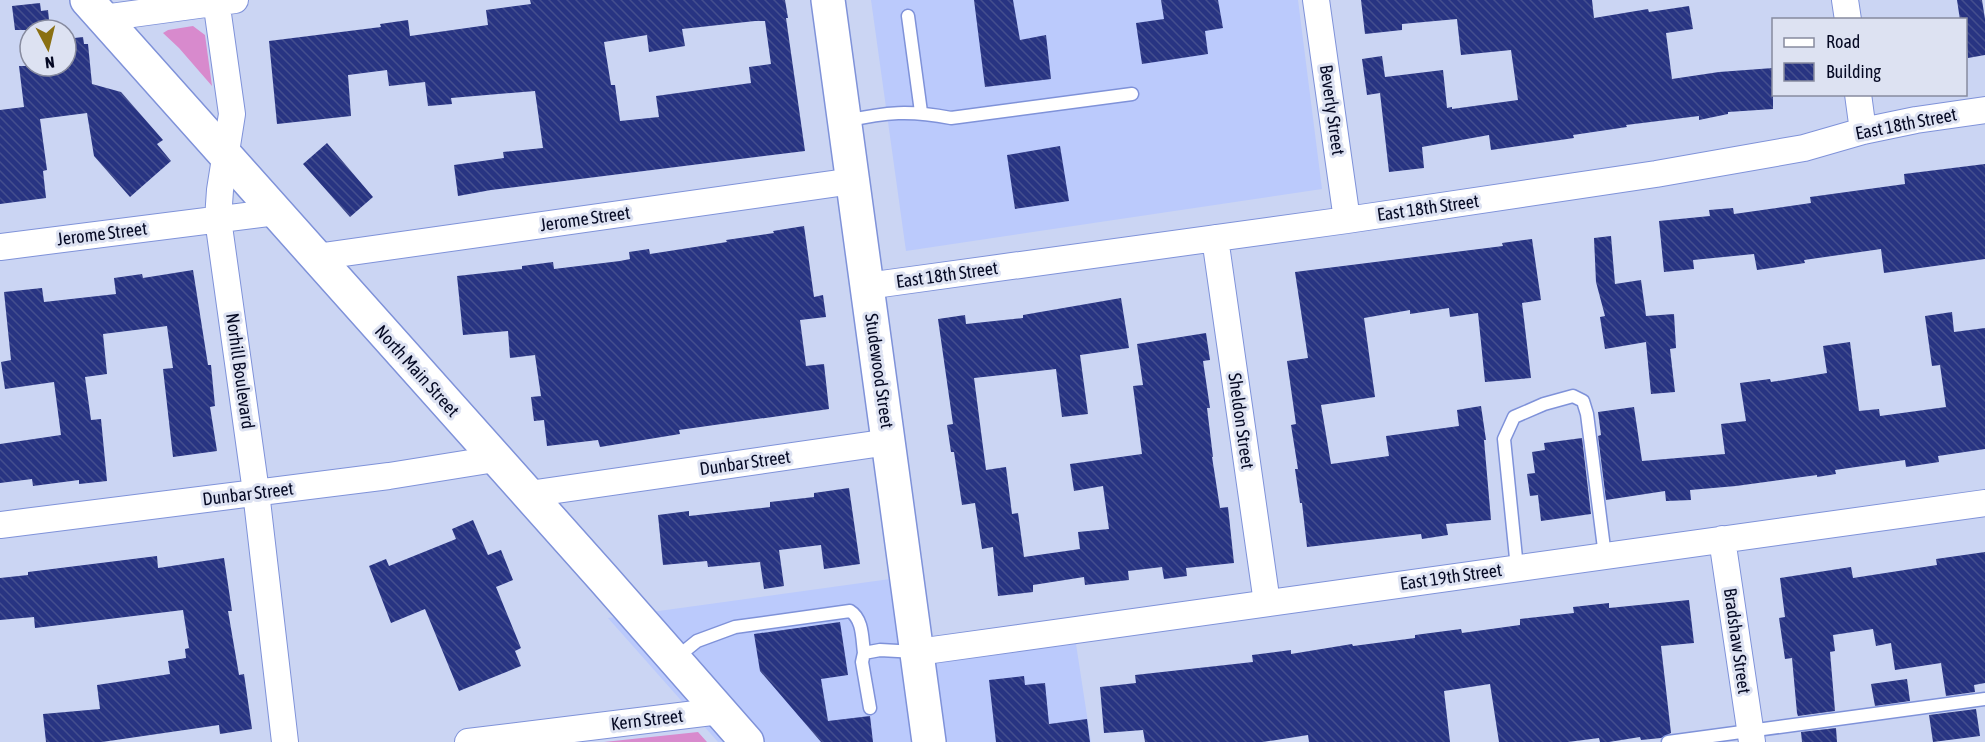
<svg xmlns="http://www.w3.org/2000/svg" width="1985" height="742" viewBox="0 0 1985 742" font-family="'Asap Condensed',sans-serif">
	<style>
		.built { fill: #bbcafc }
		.green { fill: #d88acd }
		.building { fill: url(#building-back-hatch); fill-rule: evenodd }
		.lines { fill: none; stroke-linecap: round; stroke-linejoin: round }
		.lane-casing { stroke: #7f92d9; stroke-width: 15 }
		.street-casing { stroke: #7f92d9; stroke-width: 28 }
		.secondary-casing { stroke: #7f92d9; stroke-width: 36 }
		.lane { stroke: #fff; stroke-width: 12 }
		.street { stroke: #fff; stroke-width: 26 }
		.secondary { stroke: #fff; stroke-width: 33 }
		.labels { text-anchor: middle; stroke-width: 6; stroke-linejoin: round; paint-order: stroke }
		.street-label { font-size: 18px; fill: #050923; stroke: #dde2f2 }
	</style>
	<defs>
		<pattern id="building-back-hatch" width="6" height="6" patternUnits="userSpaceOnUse" patternTransform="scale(1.5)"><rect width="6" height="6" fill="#283482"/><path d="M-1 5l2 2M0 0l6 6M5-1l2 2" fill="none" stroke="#444e8e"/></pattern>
	</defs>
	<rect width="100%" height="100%" fill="#cbd5f3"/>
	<!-- built -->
	<path class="built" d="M871 0H1298L1322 189 906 251Z
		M890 579 902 668 1076 644 1091 742H718L608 618Z"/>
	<!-- green -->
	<path class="green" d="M193 26 205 35 212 86 179 48 163 33 168 30Z
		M698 732 707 742H604Z"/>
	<!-- building -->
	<path class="building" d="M530 0H785L788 18H786L805 151 491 190 458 196 454 165 504 158 503 152 543 148 535 91 451 98 452 104 428 106 425 82 389 86 387 70 348 75 351 116 277 124 269 41 381 27 380 24 408 20 410 36 488 25 486 10 531 4ZM755 21H765L771 64 749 67 751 83 656 96 659 117 620 121 615 85H611L604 42 647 35 649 52 685 46 682 29Z
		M974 0H1013L1020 40 1046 35 1051 79 985 87Z
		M1161 0H1218L1223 28 1205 31 1208 54 1142 64 1136 23 1164 19Z
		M1361 0H1592L1594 18 1648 9 1649 12 1689 6 1693 29 1666 33 1672 79 1719 72 1773 68V109L1728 112V114L1699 120V116L1626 125 1627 127 1573 135 1574 138 1491 150 1489 135 1422 147 1424 168 1389 172 1380 93 1367 95 1362 59 1382 56 1385 77 1443 70 1447 108 1452 107V109L1518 100 1511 50 1461 55 1457 19 1402 24V30L1365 34Z
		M1957 0H1982L1985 19V55L1968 58 1965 20H1960Z
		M40 3 41 11 48 10 50 30H15L12 6Z
		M83 37 84 44H88L92 84 121 92 163 140 157 144 171 161 130 197 94 156 87 113 40 119 47 170 43 171 46 198 0 204V110L24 107 19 66H66V39Z
		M327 143 373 197 350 217 303 164Z
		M1060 146 1069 201 1015 209 1007 155Z
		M1985 164V259L1884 273 1881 249 1804 260 1805 263 1757 270 1754 254 1693 260 1694 269 1664 272 1659 221 1710 216 1709 210 1733 208 1734 214 1811 203 1810 197 1905 184 1904 174Z
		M804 226 814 297 823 295 826 317 800 320 806 366 824 364 829 409 679 430 680 434 600 447 598 440 547 446 544 420 534 421 531 397 541 396 535 355 510 358 508 331 463 335 457 276 522 269V266L553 262 554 269 620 261 630 259 629 252 649 249 650 254 727 242 726 240 774 233 773 231Z
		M1611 236 1615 284 1641 280 1646 316 1674 314 1676 348 1670 349 1675 392 1651 394 1646 342 1605 349 1600 317 1605 316 1596 282 1594 238Z
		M1532 239 1541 300 1522 303 1531 378 1485 382 1478 313 1450 317 1449 308 1410 314V310L1364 318 1375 397 1321 405 1331 464 1389 456 1386 436 1459 426 1457 410 1481 406 1486 440H1484L1491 520 1446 524 1448 535 1422 539 1421 534 1307 547 1302 503H1300L1295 469H1298L1291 425 1296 424 1287 361 1308 358 1295 272 1503 246 1502 243Z
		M193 270 208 365H211L215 406 210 407 217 451 173 457 163 369 173 368 167 326 103 334 107 374 85 377 91 420 101 419 107 481 79 484V480L33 486 32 479 0 483V444L61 435 54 382 5 389 1 362 11 360 4 292 42 288 44 302 116 294 114 278 142 274 143 278Z
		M1121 298 1129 348 1080 355 1088 414 1062 417 1056 369 974 378 986 470 1006 467 1012 514 1018 513 1024 557 1080 549 1078 532 1109 529 1103 486 1074 491 1070 464 1142 454 1133 386 1143 385 1137 344 1206 333 1210 360 1203 361 1210 408H1207L1213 457H1212L1220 508 1228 507 1234 563 1186 568 1187 576 1164 579 1162 567 1128 571 1129 580 1085 585 1084 577 1033 585V592L998 596 993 547 982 549 975 503 962 505 954 452H951L947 425 953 424 938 319 965 315 966 324 1023 318V315Z
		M1952 312 1954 332 1985 328V449L1938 456 1939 462 1906 467 1905 460 1835 470 1836 474 1817 477V475L1736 486 1690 490 1691 500 1666 501 1665 491 1606 500 1598 436 1601 435 1598 412 1634 407 1642 461 1725 454 1721 424 1746 421 1740 383 1770 379 1771 382 1827 373 1823 346 1850 342 1859 411 1879 409 1880 416 1946 407 1940 365 1932 366 1925 316Z
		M1582 438 1591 514 1541 521 1538 495 1530 496 1527 474 1535 473 1532 452 1545 450 1544 443Z
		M849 488 860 564 824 569 821 545 779 550 784 586 764 589 760 562 708 567 707 561 663 565 658 515 689 511V516L770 507V502L814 497V493Z
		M473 520 488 555 501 550 513 580 496 587 521 648 515 651 521 666 459 691 425 609 391 623 369 566 386 559 389 566 456 539 452 529Z
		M1985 552V683L1974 685 1975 692 1946 696 1941 663 1895 670 1891 643 1876 646 1873 629 1833 635 1835 651 1830 652 1835 711 1798 716 1797 713 1792 658 1785 659 1779 618 1785 617 1780 578 1851 567 1853 578 1937 565 1936 559Z
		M157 556 158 568 224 558 232 611H228L239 675 244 674 252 729 220 734 219 725 102 742H46L43 714 100 709 97 685 170 674 168 661 186 658 185 649 189 648 183 610 35 628 34 617 0 620V578L28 575V572Z
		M1689 600 1694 643 1661 646 1671 733 1661 738 1641 740 1640 737 1609 742H1600L1599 738 1568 742H1499L1490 684 1444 691 1450 742H1309L1308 735 1263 742H1145L1143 730 1104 733 1100 687 1136 683 1135 675 1253 662 1252 655 1291 650V654L1352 644 1353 646 1415 638V635L1461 629 1462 633 1520 625V619L1574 613 1573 607 1609 603V608Z
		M840 622 848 675 821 679 828 721 870 716 873 742H821L760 671 754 634Z
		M1024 676 1025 685 1045 683 1049 724 1087 719 1090 742H996L989 680Z
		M1907 679 1910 701 1875 706 1871 684Z
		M1976 709 1980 736 1933 742 1929 715Z
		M1836 728 1837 742H1802L1801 732Z"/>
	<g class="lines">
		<defs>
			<path id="lane" d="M908 16 921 112
				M846 121C887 112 909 110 951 118L1132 94
				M1517 568 1504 439 1514 417 1544 404 1573 396 1583 401 1587 414 1605 556
				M864 653 862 662 870 708
				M676 658 697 641 735 627 850 611C863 619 862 638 864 653L880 650 916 652
				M1668 742 1985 699"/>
			<path id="street" d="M216 0 232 114 220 190 218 219 256 492 285 742
				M1316 0 1347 220
				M1845 0 1848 20
				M103 18 235 0
				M1858 94 1863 131
				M1215 238 1267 603
				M0 247 276 212
				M316 257 853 181
				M867 286 1347 220 1656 174 1804 148 1863 131 1916 120 1985 110
				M529 494 889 442
				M0 525 389 476 495 459
				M1722 539 1752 742
				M918 652 1985 503
				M468 742 720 711"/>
			<path id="secondary" d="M87 0 603 578 747 742
				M828 0 929 742"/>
		</defs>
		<!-- lane casing -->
		<use href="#lane" class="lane-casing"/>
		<!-- street casing -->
		<use href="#street" class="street-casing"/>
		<!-- secondary casing -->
		<use href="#secondary" class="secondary-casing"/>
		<!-- lane -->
		<use href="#lane" class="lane"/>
		<!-- street -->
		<use href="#street" class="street"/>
		<!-- secondary -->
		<use href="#secondary" class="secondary"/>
	</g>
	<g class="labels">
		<!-- street labels -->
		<g class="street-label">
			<text transform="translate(1332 110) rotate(82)" y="6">Beverly Street</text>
			<text transform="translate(1906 124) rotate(-11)" y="6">East 18th Street</text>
			<text transform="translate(1428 208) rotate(-8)" y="6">East 18th Street</text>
			<text transform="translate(585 219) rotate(-8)" y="6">Jerome Street</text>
			<text transform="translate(102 234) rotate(-7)" y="6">Jerome Street</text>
			<text transform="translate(947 275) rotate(-8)" y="6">East 18th Street</text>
			<text transform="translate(240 371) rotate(82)" y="6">Norhill Boulevard</text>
			<text transform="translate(417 371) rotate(48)" y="6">North Main Street</text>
			<text transform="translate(879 371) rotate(82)" y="6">Studewood Street</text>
			<text transform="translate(1241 421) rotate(82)" y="6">Sheldon Street</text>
			<text transform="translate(745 463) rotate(-8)" y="6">Dunbar Street</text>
			<text transform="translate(248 494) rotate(-7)" y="6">Dunbar Street</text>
			<text transform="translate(1451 577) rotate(-8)" y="6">East 19th Street</text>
			<text transform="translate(1737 641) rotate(82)" y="6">Bradshaw Street</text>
			<text transform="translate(647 720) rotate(-7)" y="6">Kern Street</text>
		</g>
	</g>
	<!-- legend -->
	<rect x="1772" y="18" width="195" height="78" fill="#dde2f2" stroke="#878b9f" stroke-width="1.5"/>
	<rect x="1784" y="38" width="30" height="9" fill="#ffffff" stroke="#878b9f" stroke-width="1.5"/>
	<text x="1826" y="48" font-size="18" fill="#050923">Road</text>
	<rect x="1784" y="63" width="30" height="18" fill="url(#building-back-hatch)" stroke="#878b9f" stroke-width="1.5"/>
	<text x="1826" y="78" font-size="18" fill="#050923">Building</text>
	<!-- north arrow -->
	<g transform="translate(48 48) rotate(173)"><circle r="28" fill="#dde2f2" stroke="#878b9f" stroke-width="1.5"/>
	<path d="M0-4.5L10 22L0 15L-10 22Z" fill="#8a7012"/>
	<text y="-9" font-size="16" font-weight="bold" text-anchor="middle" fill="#050923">N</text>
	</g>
</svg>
